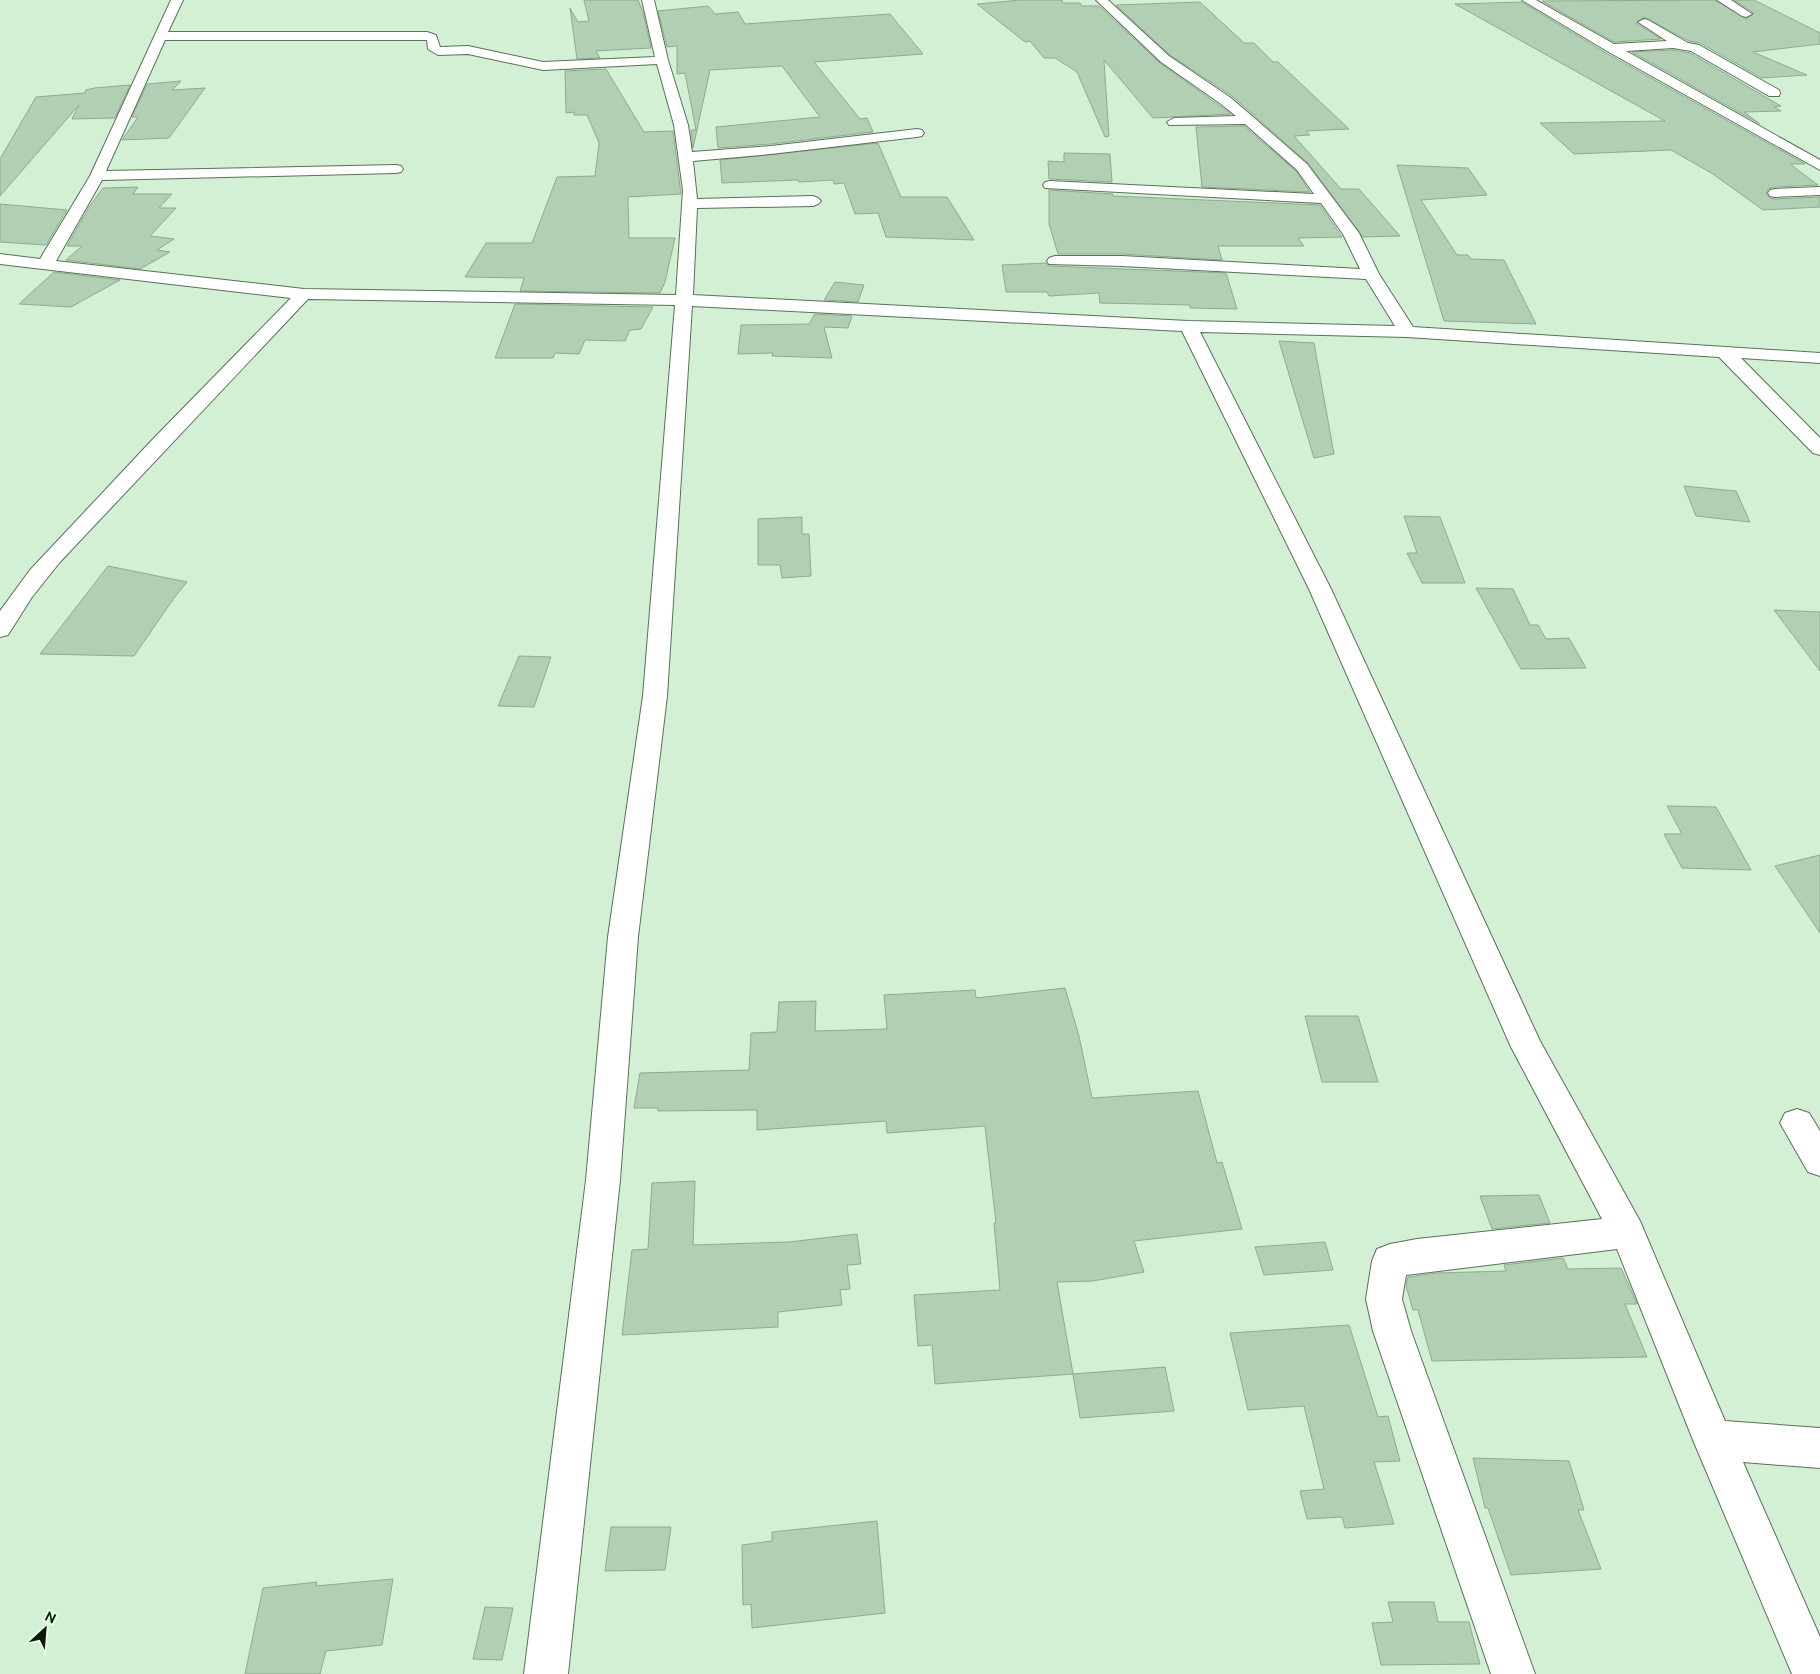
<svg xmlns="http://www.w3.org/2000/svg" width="1820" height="1674" viewBox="0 0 1820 1674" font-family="Ubuntu,sans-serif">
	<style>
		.building { fill: #b3cfb3; stroke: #8faa8f }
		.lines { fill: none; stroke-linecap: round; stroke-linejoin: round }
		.street-casing { stroke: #587159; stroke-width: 2 }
		.street { fill: #fff; fill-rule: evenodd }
	</style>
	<rect width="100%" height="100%" fill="#d3f0d4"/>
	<!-- building -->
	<path class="building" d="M584 0H638L643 12 651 48 596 51 600 58 577 59 570 8 578 22 589 21Z
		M1021 0H1062L1063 3H1080L1083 6H1099L1160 63 1231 114 1153 118 1104 60 1109 136 1105 137 1077 72 1055 58H1044L1030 41 1025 42 977 4Z
		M1715 0 1746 19 1754 13 1734 0H1754L1820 33V44L1753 52 1807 75 1762 78 1700 43 1689 41 1644 17 1636 23 1661 39 1614 42 1542 1Z
		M1200 2 1244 43H1254L1273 62H1278L1349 129 1306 131 1310 135 1294 136 1341 189H1359L1400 236 1363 237 1308 163 1232 96 1170 55 1116 5Z
		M1522 2 1606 53 1805 164H1790L1818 185 1775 187 1768 189 1766 194 1770 198 1775 199 1820 197V207L1763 210 1713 174 1671 150 1574 154 1540 123 1665 121 1455 4Z
		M708 6 715 14 738 12 745 24 890 14 923 54 814 62 860 119 867 118 873 132 771 144 718 148 716 127 820 117 782 66 710 70 693 148 691 130H696L685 73 677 74V46L667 47 658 11Z
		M1673 50 1690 53 1781 106 1774 107 1781 111 1744 112 1760 124 1632 52Z
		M606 69 644 132 673 131 681 194 628 197 629 238H675L665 282 660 293 520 291 524 278 465 277 486 243H532L557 177 595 176 599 143 587 115H574V112L566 113 565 71Z
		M181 81 172 90 205 88 169 138 122 140 138 117H132L147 84Z
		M130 85 115 118 72 119 79 105 0 196V159L36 97 85 93 86 90 94 88Z
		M1244 126 1296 171 1310 192 1202 187 1196 127Z
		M878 143 901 197H947L974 240 886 237 878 213 855 214 844 183 834 184 833 180 799 182 798 180 722 183 720 160Z
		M1064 153 1110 154 1112 182 1049 179 1048 161 1064 162Z
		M1397 165 1468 168 1487 195 1421 200 1457 255H1468L1471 259 1504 260 1536 324 1444 321Z
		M138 187 133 194H172L159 208H176L150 236 174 239 157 250 170 252 140 269 66 260 82 246H67L89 207 103 188Z
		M1049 190 1113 194V196L1320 205 1342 237 1298 238 1304 246H1218L1222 260 1122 254H1058L1049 224Z
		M0 204 67 210 46 245 0 242Z
		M1046 263 1049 266 1226 273 1237 309 1190 308V305L1100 303 1099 293 1049 296 1047 292H1006L1002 265Z
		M54 272 120 280 71 307 19 304Z
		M835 282 864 285 858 302 824 300Z
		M515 304 653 307 641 329 630 330 625 341 585 340 579 354 555 353 553 358H495Z
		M815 314 852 316 848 328 824 327 832 358 772 356 773 353 738 354 741 325 809 324Z
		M1279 341 1314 343 1334 454 1314 458Z
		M1684 486 1736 491 1750 522 1696 516Z
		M1404 516 1440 517 1465 583H1422L1407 553H1417Z
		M802 517V534H809L811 576 782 578 780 565H758V519Z
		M108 566 187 582 174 598 134 656 40 654Z
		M1476 588 1513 589 1530 625H1538L1546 639 1569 638 1586 668 1521 669Z
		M1774 610 1820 612V671Z
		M519 656 551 657 534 707 498 706Z
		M1667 806 1716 807 1751 870 1682 868 1664 834H1682Z
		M1820 855V933L1775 866Z
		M1065 988 1079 1036 1092 1098 1198 1091 1217 1163 1222 1162 1242 1229 1134 1241 1144 1272 1093 1281 1057 1282 1073 1374 935 1384 932 1345 918 1346 914 1295 1000 1290 994 1223H996L985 1126 887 1133 886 1121 757 1130V1110L658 1111V1108H634L640 1073 749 1070 751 1033 777 1032 779 1002 816 1001 815 1031 887 1029 884 995 975 990 976 998Z
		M1305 1016H1358L1378 1082H1322Z
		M695 1181 693 1245 789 1242 857 1234 861 1264 847 1265 850 1289 840 1290 842 1305 778 1312V1327L622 1335 632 1250 648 1249 652 1183Z
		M1539 1195 1550 1223 1492 1229 1480 1196Z
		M1325 1242 1333 1270 1264 1275 1255 1247Z
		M1563 1258 1568 1269 1621 1268 1637 1304H1625L1647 1357 1432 1361 1418 1310H1413L1406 1286 1408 1277 1437 1273 1506 1271 1504 1265Z
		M1349 1325 1378 1417 1388 1416 1400 1461 1374 1462 1394 1524 1345 1528 1342 1517 1307 1519 1300 1491 1324 1489 1304 1406 1248 1410 1230 1333Z
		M1165 1367 1174 1411 1080 1418 1073 1374Z
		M1473 1458 1569 1461 1584 1510H1578L1601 1569 1511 1575 1488 1508H1485Z
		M877 1521 885 1613 752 1628 751 1604 743 1605 742 1545 772 1541V1532Z
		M611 1527H671L665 1570 605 1571Z
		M393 1579 382 1645 326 1651 320 1674H245L263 1588 317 1582 316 1586Z
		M1388 1602H1434L1438 1622H1469L1480 1664 1381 1665 1372 1623 1393 1622Z
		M485 1607 513 1608 502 1660 473 1659Z"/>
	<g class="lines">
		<defs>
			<path id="street" d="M171 0H183L168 32H427L436 35 440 47 468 46 543 62 655 57 642 0H654L668 60 688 125 692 152 771 146 917 129 922 130 924 133 922 136 917 137 771 154 693 161 697 199 813 196 818 198 821 201 818 204 813 206 697 208 693 295 1188 321 1395 326 1366 279 1122 266 1049 264 1047 261 1049 258 1055 256H1122L1360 269 1343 234 1321 203 1045 188 1043 185 1045 182 1050 181 1314 194 1297 170 1245 124 1169 125 1167 122 1174 118 1236 116 1221 104 1161 62 1096 0H1108L1169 56 1231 98 1307 164 1359 233 1379 274 1413 327 1820 353V363L1741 358 1820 438V455L1813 453 1719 357 1407 337 1200 332 1331 589 1540 1041 1640 1221 1725 1421 1820 1428V1468L1743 1462 1820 1637V1674H1792L1693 1440 1617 1249 1406 1275 1402 1299 1411 1331 1535 1674H1491L1373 1331 1366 1299 1372 1261 1377 1249 1390 1244 1417 1239 1602 1219 1511 1047 1309 589 1182 331 692 306 667 696 638 937 620 1180 568 1674H524L586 1180 608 937 643 696 675 305 308 299 60 562 32 597 8 635 0 637V611L30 570 154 438 291 298 0 264V254L40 259 90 176ZM165 40H427L428 49 438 55 468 54 543 70 657 64 674 125 683 190 676 295 304 289 56 261 102 180 396 173 401 172 403 169 401 166 396 165 106 171Z
				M1522 0H1536L1614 44 1667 41 1638 22 1644 19 1648 20 1688 43 1699 45 1779 90 1780 93 1779 96H1769L1691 51 1673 48 1626 51 1820 160V170L1607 51Z
				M1717 0H1731L1752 14 1746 17 1742 16Z
				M1820 187V195L1775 197 1770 196 1768 193 1770 190 1775 189Z
				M1797 1109 1809 1113 1820 1131V1176L1808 1172 1780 1123 1785 1113Z"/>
		</defs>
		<!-- street casing -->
		<use href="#street" class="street-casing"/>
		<!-- street -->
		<use href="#street" class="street"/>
	</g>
	<!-- north arrow -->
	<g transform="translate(45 1629) rotate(26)" stroke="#e0fde1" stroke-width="4" paint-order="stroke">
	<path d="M0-4L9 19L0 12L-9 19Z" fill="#0d170e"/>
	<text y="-8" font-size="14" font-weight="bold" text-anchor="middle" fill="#0d170e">N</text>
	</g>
</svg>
